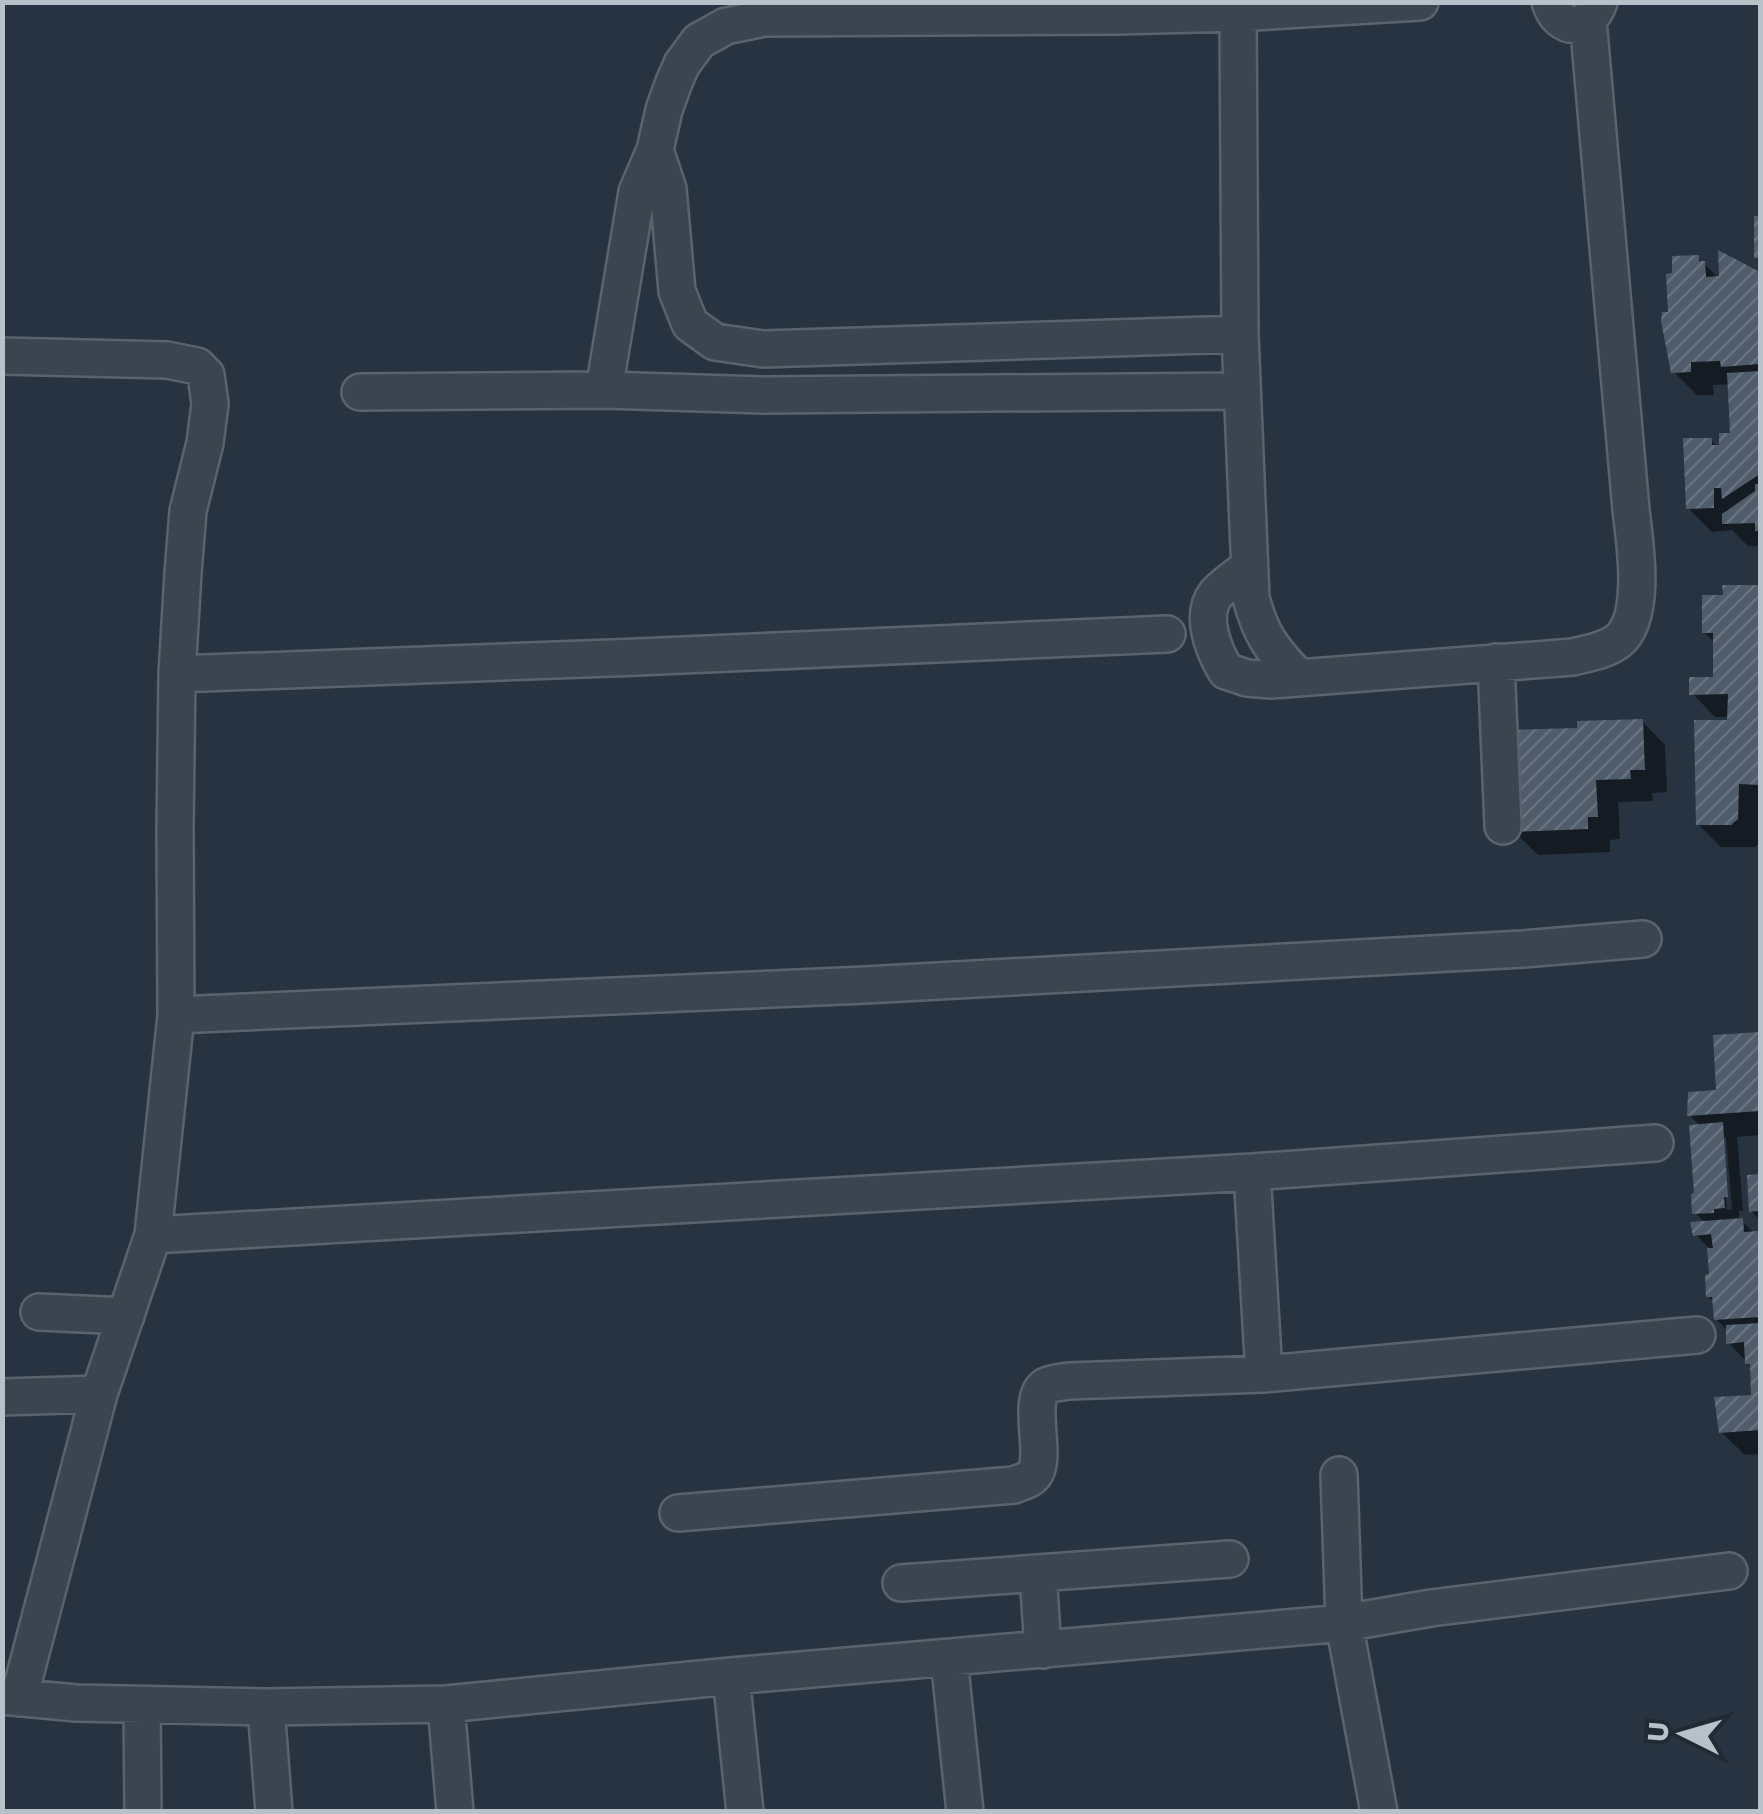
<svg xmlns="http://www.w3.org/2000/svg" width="1763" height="1814" viewBox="0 0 1763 1814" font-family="Poppins,sans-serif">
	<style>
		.shadow { fill: #0007; fill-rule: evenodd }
		.building { fill: url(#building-hatch) }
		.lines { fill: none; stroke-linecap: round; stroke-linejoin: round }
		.minor-casing { stroke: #59636d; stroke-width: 40 }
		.minor { stroke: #3b4550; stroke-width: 35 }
	</style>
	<defs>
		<pattern id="building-hatch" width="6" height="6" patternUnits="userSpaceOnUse" patternTransform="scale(2.5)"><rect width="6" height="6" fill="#505c6b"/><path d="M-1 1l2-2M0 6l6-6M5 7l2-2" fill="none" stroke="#67727f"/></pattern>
	</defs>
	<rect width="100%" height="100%" fill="#273340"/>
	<!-- shadow -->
	<path class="shadow" d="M1720 254 1760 275V546H1748L1732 530 1712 532 1688 508 1711 440 1718 447 1733 435 1731 384 1713 385 1714 395H1697L1674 372 1670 314 1698 258 1722 281Z
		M1757 587 1760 590V855V843L1755 847H1721L1698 824 1729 717H1715L1692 693 1715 680V643L1704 632 1725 598Z
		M1642 721 1665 745 1667 792 1652 793 1653 801 1618 802 1620 839 1610 840V852L1538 855 1514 831 1579 731Z
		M1760 1034V1135L1737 1137 1743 1211H1739V1221H1742L1755 1234 1760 1236V1454L1745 1455 1721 1432 1753 1397 1752 1368 1729 1343 1728 1331 1716 1319 1715 1303 1708 1296 1712 1276 1710 1249 1695 1234 1705 1223 1695 1213 1701 1126 1689 1115 1719 1092 1715 1037ZM1721 1138H1726L1732 1209 1727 1210Z
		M1750 1177H1760V1220L1751 1211Z"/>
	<!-- building -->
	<path class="building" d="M1754 216H1760V258H1754Z
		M1718 250 1760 272V364L1721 367 1720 361 1691 362V372L1671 373 1661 321 1662 312H1668L1666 274 1672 273V256L1699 255V261H1705L1706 277 1719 276Z
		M1760 371V474L1722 499 1721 488H1714V508L1686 509 1683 438H1712V445H1719V433H1730L1727 373Z
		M1755 484H1760V531H1755V523L1722 524V514L1755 491Z
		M1722 585H1758L1759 597H1760L1759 785 1739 784 1738 819 1731 825H1696L1694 720H1727L1728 694 1689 695V677H1713V633H1702V595H1723Z
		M1643 719 1645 770H1630L1631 779 1596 780 1598 817H1588V829L1512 832 1509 730 1577 728V721Z
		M1760 1032V1111L1687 1116 1688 1092 1716 1090 1713 1035Z
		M1723 1122 1728 1197H1724L1725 1208 1714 1209V1213L1692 1214 1691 1194 1694 1193 1689 1125Z
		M1760 1174V1211L1749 1212 1747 1175Z
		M1743 1218 1744 1232 1759 1231 1760 1317 1714 1320 1712 1297H1706L1705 1275 1709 1274 1707 1248H1713L1711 1234 1693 1236 1690 1222Z
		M1760 1323V1430L1719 1433 1714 1397 1751 1395 1750 1364H1745L1744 1342 1726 1344V1325Z"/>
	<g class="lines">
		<defs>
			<path id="minor" d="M1550 2C1559 32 1589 32 1599 2
				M1238 13 1240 334 1251 598C1261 636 1272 649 1298 677
				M655 150 668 189 677 291 690 324 715 342 763 349 1240 334
				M2 356 167 360 197 366 206 375 210 404 205 443 188 511 183 573 177 674 175 829 176 1015 153 1235 99 1394 19 1698
				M1242 391 763 395 604 390 637 192 655 150 664 110 674 82 682 64 699 41 726 26 764 18 1117 16 1238 13 1420 2
				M360 392 604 390
				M1248 568C1237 576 1225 584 1216 594 1199 616 1214 651 1226 671L1247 678 1271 680 1573 657C1588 653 1605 651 1618 641 1647 618 1635 543 1631 510L1588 20
				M1496 662 1503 826
				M177 674 638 657 1167 634
				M176 1015 865 985 1523 949 1643 939
				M1252 1172 1264 1374
				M153 1235 1252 1172 1655 1143
				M39 1312 126 1316
				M2 1397 99 1394
				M1339 1475 1344 1623 1379 1812
				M678 1513 1014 1485C1021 1482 1031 1480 1035 1473 1047 1453 1026 1399 1046 1386 1051 1383 1063 1382 1069 1381L1264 1374 1697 1335
				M1038 1573 1230 1559
				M901 1583 1038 1573 1043 1650
				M949 1658 965 1812
				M731 1676 745 1812
				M2 1696 76 1703 266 1707 446 1704 731 1676 1344 1623 1431 1608 1729 1571
				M446 1704 455 1812
				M142 1705 143 1812
				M266 1707 274 1812"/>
		</defs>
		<!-- minor casing -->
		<use href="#minor" class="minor-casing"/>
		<!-- minor -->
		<use href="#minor" class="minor"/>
	</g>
	<!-- border -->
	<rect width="1763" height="1814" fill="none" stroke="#b8c0ca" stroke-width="10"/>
	<!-- north arrow -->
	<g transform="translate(1683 1734) rotate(275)" stroke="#202a35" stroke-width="8" paint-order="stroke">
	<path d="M0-8L18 38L0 25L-18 38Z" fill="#b8c0ca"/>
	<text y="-15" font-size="28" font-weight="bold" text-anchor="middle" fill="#b8c0ca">U</text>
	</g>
</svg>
